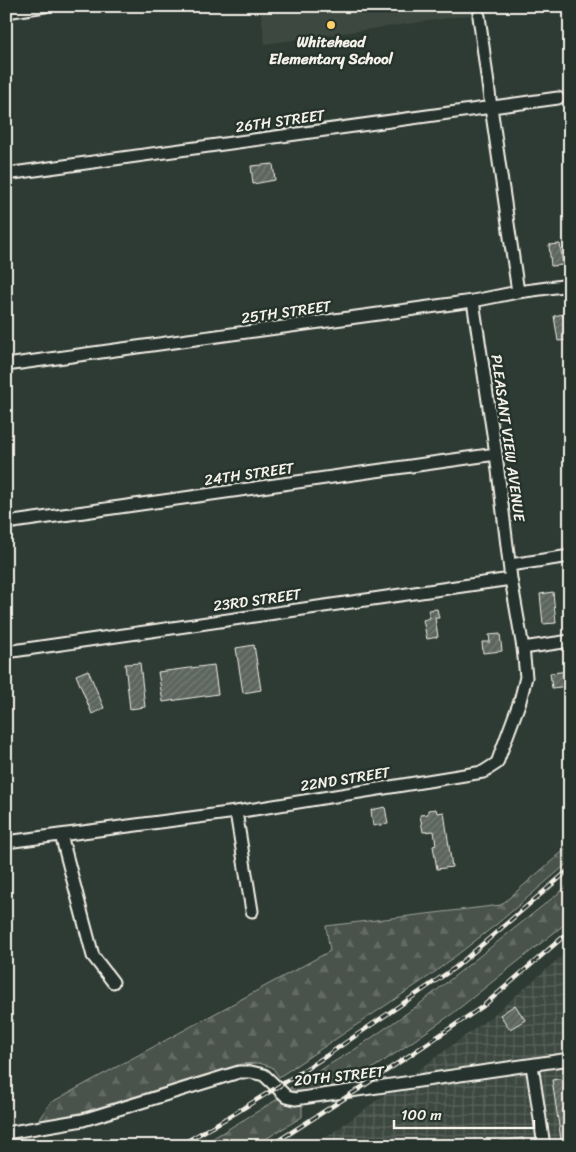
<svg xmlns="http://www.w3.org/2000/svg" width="576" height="1152" viewBox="0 0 576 1152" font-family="Sriracha,sans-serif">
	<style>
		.built { fill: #3c4841 }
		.industrial { fill: url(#industrial-grid) }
		.forest { fill: url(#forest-firs); stroke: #9ea29a }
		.building { fill: url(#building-hatch); stroke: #f4f1e8 }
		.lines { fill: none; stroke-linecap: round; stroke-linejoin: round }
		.minor-casing { stroke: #f4f1e8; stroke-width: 15 }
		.minor { stroke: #26332d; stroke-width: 11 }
		.rail-casing { stroke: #f4f1e8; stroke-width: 4.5 }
		.rail { stroke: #26332d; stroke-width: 2.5; stroke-dasharray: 8; stroke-linecap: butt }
		.poi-dot { fill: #ffd166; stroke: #26332d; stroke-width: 2 }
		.labels { text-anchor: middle; stroke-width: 5; stroke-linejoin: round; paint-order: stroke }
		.poi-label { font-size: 15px; font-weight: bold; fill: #f4f1e8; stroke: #26332d }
		.street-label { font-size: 15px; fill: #f4f1e8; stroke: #26332d }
	</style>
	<defs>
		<pattern id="industrial-grid" width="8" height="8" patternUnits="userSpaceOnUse" patternTransform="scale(1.25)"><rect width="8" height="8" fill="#3c4841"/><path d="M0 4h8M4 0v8" fill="none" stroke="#59635c"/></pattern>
		<pattern id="forest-firs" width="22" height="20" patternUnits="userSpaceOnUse" patternTransform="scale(1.25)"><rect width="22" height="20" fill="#48524c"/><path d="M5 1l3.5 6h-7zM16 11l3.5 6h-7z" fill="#636b66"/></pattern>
		<pattern id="building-hatch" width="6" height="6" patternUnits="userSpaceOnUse" patternTransform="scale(1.25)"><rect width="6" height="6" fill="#5c655e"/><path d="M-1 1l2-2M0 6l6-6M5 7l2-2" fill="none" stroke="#747c75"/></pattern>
	</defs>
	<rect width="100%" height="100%" fill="#2e3b34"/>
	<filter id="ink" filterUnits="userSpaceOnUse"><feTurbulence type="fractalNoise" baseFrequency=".02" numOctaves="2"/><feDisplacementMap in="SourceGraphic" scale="10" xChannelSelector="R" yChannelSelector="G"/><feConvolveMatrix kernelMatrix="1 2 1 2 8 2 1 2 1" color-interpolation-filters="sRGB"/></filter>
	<g filter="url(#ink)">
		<!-- built -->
		<path class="built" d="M260 6H533L265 44Z"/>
		<!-- industrial -->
		<path class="industrial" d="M570 949V1146H314L320 1142 492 1016Z"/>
		<!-- forest -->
		<path class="forest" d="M570 845V861L497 924 431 975 279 1077 272 1067 259 1063 241 1064 83 1112 37 1122 50 1103 330 951 326 926 501 905Z
			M570 884V920L452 1014 396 1053 350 1083 305 1091H296L290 1088 357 1048 417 1006Z
			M278 1099 291 1104 302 1106V1117L254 1146H200Z"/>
		<!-- building -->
		<path class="building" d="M273 164 275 180 253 184 251 166Z
			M560 244 563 265 551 266 549 245Z
			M563 314V317L570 316V340L558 341 554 316Z
			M553 592 556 623 543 624 540 594Z
			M437 609 439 618H435L438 637 427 639 423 620 430 618 428 610Z
			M500 634 502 651 483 653 482 642H490L489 635Z
			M254 645 261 690 243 693 236 648Z
			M140 663 145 707 130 709 125 664Z
			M214 665 218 694 163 702 158 672Z
			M88 670 104 708 92 714 76 675Z
			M570 671V686L552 688 550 673Z
			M385 807 388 824 373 826 371 810Z
			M436 809 437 813 444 812 452 867 437 869 433 846 436 845 434 831 423 832 420 815 428 814V810Z
			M515 1005 525 1020 510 1029 500 1015Z
			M570 1077V1146H562L552 1080Z
			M523 1138 524 1146H501L500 1141Z"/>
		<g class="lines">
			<defs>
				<path id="minor" d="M6 12 45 6
					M479 16 491 107 518 292
					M6 174 558 98
					M6 365 473 301 518 292 570 285
					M6 523 496 454
					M510 565 570 556
					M523 648 570 641
					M6 652 511 579
					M236 812 252 911
					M61 835 93 956 113 982
					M6 842 236 812 483 772 497 763 520 701 526 677 523 648 511 579 496 454 473 301
					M532 1065 544 1146
					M6 1133 83 1120 239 1072H251L264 1075 287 1097 295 1099 570 1059"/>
			</defs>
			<!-- minor casing -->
			<use href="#minor" class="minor-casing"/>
			<!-- minor -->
			<use href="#minor" class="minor"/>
			<defs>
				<path id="rail" d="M179 1146 237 1112 284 1083 326 1056 456 967 570 869
					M270 1146 359 1089 482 1007 570 931"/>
			</defs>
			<!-- rail casing -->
			<use href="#rail" class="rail-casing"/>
			<!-- rail -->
			<use href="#rail" class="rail"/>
		</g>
	</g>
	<!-- markers -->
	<circle class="poi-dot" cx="331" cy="25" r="5"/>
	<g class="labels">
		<!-- poi labels -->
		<g class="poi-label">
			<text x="331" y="47">Whitehead<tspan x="331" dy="17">Elementary School</tspan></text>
		</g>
		<!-- street labels -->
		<g class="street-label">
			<text transform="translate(280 121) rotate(-8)" y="5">26TH STREET</text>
			<text transform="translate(286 312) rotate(-8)" y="5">25TH STREET</text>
			<text transform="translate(508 438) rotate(82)" y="5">PLEASANT VIEW AVENUE</text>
			<text transform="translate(249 474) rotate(-8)" y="5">24TH STREET</text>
			<text transform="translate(257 600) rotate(-8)" y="5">23RD STREET</text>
			<text transform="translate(345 779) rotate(-9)" y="5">22ND STREET</text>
			<text transform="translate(339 1076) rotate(-6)" y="5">20TH STREET</text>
		</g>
	</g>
	<!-- margin -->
	<rect width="576" height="1152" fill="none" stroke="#26332d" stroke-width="25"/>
	<rect x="12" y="12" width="551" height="1127" fill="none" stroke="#f4f1e8" stroke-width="2" filter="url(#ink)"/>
	<!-- scale -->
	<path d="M394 1120v8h140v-8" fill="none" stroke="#f4f1e8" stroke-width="2.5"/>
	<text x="401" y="1120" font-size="15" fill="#f4f1e8" stroke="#26332d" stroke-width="4" paint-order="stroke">100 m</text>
</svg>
